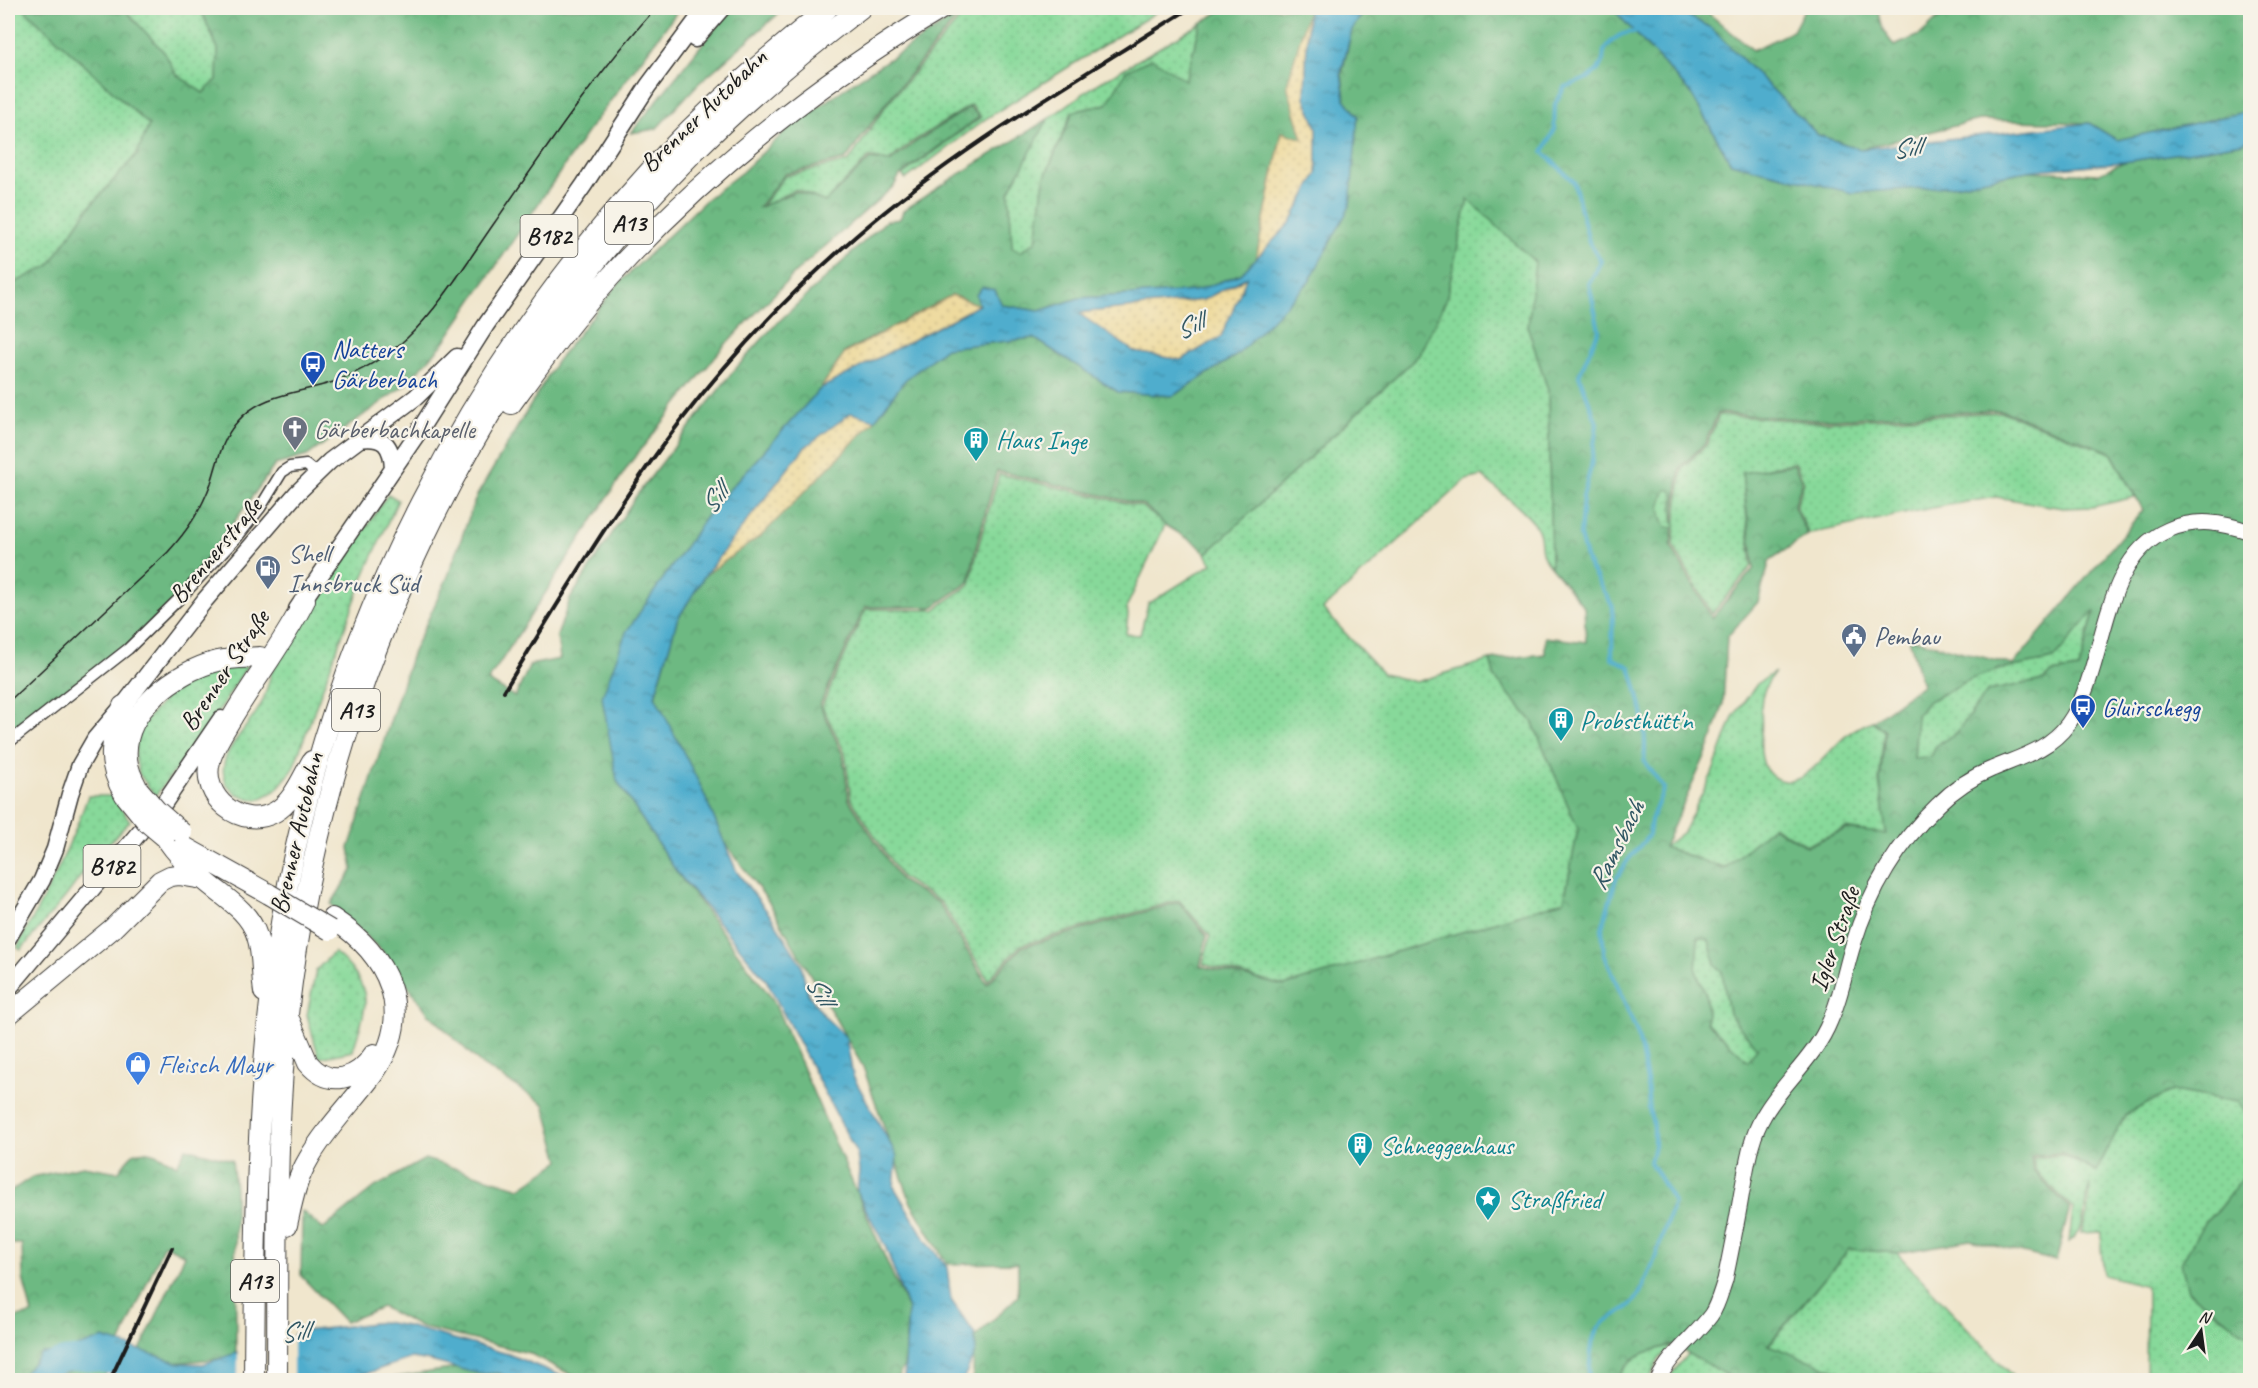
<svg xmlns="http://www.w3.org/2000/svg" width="2258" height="1388" viewBox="0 0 2258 1388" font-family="Caveat,sans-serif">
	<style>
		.grass { fill: url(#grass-dots); stroke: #527a5b; stroke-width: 1.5 }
		.forest { fill: url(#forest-crowns); stroke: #446a4f; stroke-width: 1.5; fill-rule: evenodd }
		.wetland { fill: url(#wetland-marsh); stroke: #527a5b; stroke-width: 1.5 }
		.sand { fill: url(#sand-dots); stroke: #857b5d; stroke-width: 1.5 }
		.water { fill: url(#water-ripples); stroke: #366474; stroke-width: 1.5; fill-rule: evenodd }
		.pier { fill: #f0e6cd }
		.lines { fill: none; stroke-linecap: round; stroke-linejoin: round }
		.stream { stroke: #4fadcd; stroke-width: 4 }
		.river { stroke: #4fadcd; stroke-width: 24 }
		.minor-casing { stroke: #3c3a37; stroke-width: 13 }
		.secondary-casing { stroke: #3c3a37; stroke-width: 17 }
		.primary-casing { stroke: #3c3a37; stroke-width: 19 }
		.motorway-casing { stroke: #3c3a37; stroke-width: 22 }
		.minor { stroke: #fff; stroke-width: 10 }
		.secondary { stroke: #fff; stroke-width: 15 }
		.primary { stroke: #fff; stroke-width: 16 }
		.motorway { stroke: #fff; stroke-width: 20 }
		.tram { stroke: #1c1c1c; stroke-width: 1.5 }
		.rail { stroke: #1c1c1c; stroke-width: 4 }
		.motorway-bridge-casing { stroke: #3c3a37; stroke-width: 22; stroke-linecap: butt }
		.motorway-bridge { stroke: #fff; stroke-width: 20 }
		.labels { text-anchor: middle; stroke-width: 4.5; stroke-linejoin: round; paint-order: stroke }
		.shield { fill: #f7f3e8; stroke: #5e5c59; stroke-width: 1.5 }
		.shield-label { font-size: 24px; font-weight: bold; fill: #1c1c1c }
		.street-label { font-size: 26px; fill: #1c1c1c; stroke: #f7f3e8 }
		.transit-label { font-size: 26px; fill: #164399; stroke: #f7f3e8; text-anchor: start }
		.worship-label { font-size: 26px; fill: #5b616d; stroke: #f7f3e8; text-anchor: start }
		.culture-label { font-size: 26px; fill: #0d838f; stroke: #f7f3e8; text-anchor: start }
		.service-label { font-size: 26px; fill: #4e5e75; stroke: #f7f3e8; text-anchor: start }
		.shop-label { font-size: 26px; fill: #366cbe; stroke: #f7f3e8; text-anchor: start }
		.water-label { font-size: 27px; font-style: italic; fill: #305663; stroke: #f7f3e8 }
	</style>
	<defs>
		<pattern id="grass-dots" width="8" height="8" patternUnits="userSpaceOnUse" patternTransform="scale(1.5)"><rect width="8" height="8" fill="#87d99a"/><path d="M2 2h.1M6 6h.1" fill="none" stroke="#74ba84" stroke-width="1.8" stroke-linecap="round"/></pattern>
		<pattern id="forest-crowns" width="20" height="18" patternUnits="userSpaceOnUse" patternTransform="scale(1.5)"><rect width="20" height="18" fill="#6db982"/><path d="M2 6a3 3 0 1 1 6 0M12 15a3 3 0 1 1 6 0" fill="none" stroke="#5e9e70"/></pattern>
		<pattern id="wetland-marsh" width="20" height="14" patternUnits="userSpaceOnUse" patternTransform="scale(1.5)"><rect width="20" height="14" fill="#87d99a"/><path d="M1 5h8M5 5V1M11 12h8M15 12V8" fill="none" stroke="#74ba84"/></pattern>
		<pattern id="sand-dots" width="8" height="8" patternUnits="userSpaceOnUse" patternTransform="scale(1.5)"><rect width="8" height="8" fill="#eeda9e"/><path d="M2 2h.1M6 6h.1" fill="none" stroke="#ccba88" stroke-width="1.8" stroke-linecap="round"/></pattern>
		<pattern id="water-ripples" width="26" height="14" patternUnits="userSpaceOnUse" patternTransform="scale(1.5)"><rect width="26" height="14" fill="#4fadcd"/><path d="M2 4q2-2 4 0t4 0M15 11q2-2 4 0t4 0" fill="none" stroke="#418ca6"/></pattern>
	</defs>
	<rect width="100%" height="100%" fill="#f7f3e8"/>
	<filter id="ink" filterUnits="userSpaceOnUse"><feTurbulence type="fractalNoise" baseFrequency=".0167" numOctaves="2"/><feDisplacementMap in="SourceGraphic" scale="12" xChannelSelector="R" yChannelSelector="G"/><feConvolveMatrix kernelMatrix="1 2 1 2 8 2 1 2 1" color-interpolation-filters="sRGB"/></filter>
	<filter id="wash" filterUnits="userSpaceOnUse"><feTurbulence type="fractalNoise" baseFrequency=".008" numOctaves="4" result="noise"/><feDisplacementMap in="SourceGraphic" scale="24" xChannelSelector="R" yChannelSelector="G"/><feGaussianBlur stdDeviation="1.35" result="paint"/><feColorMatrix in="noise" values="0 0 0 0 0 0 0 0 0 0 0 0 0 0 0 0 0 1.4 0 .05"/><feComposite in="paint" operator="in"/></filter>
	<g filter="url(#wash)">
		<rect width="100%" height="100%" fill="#f0e6cd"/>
		<!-- grass -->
		<path class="grass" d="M8 8H23L149 125 137 154 87 210 49 266 14 283 8 281Z
			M102 8H200L218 49 217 80 203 93 176 74 164 52 146 33 119 13Z
			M969 8H1163L987 118 906 179 902 175 981 117 971 105 912 142 889 161 869 157 825 202 796 189 761 207 785 176 849 161 887 104Z
			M1201 23 1185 81 1126 71 1107 104 1072 112 1044 179 1036 241 1020 252 1012 247 1009 192 1048 119 1094 86Z
			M1468 198 1536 262 1528 328 1548 390 1551 567C1535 549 1545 543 1537 528 1529 513 1495 488 1482 476L1466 480 1323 609 1383 674 1416 682 1490 660 1495 678 1532 721 1578 829 1564 901 1284 986 1203 964 1210 936 1179 900 1021 945 988 980 941 902 902 878 851 799 845 753 822 706 866 609 934 610 970 584 979 544 999 474 1143 507 1165 525 1127 606 1128 615 1126 634 1140 635 1148 604 1212 564 1206 554 1418 356 1446 300Z
			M2002 412 2111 453 2135 497 2092 507 2063 508 1996 497 1937 507 1809 534 1796 507 1804 482 1795 462 1742 473 1752 566 1712 614 1673 545 1682 468 1707 444 1719 415 1817 422Z
			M388 494 398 500 364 576 292 771 275 791 258 800C245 798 233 795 226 783 213 754 250 728 261 704 266 695 268 683 271 673Z
			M2095 608 2079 669 2051 673 2044 680 1988 691 1957 732 1936 746 1931 757 1914 758 1917 715 1927 702 1971 679 1998 670 2054 659Z
			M247 666 203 736 155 796 139 774 135 757 137 738 144 722 171 692 209 671Z
			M1775 672C1754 701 1764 706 1761 737 1760 749 1761 767 1771 775 1801 799 1828 747 1851 732 1857 727 1865 725 1872 721L1884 731 1879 781 1887 835 1846 828 1807 845 1772 826 1757 842 1724 868 1664 847 1683 832 1712 774 1733 717 1757 684Z
			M88 796H112L130 821 91 862 67 895 21 950 17 947C45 897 69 850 88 796Z
			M1698 936 1709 940 1715 964 1722 971 1729 1014 1758 1048 1748 1062 1707 1022 1706 995 1696 971Z
			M334 952C348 963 367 984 365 1004 364 1019 357 1036 353 1051L319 1058 307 1015 316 970Z
			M2172 1091 2238 1102 2250 1116V1123L2245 1137 2249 1159 2243 1177 2218 1210 2204 1223 2188 1291 2250 1337V1380H2146L2147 1286 2104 1275 2101 1248 2102 1232 2081 1233 2087 1214 2090 1184C2082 1205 2089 1227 2069 1242L2073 1208 2035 1171 2033 1158 2062 1155 2096 1172 2125 1115Z
			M1849 1249 1897 1253 2016 1380H1827L1838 1372 1768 1346Z
			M1672 1345 1657 1362 1650 1380H1617C1634 1352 1642 1353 1672 1345Z
			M1688 1353 1736 1380H1667Z"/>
		<!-- forest -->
		<path class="forest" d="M23 8H102L119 13 125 10 164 52 176 74 203 93 217 80 218 49 200 8H680L590 128 442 345 405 385 307 456 275 465 183 593 121 654 62 692 8 745V281L14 283 49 266 87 210 137 154 149 125Z
			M737 8H785L698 84 656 129 631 133 727 13Z
			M1225 8H1312L1308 11 1304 140 1282 132 1256 259 1241 274 1195 291 1079 298 1039 311 1002 305H979L952 295 845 352 821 388 710 511 617 781 676 871 773 1000 908 1310 904 1366 896 1380H581L529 1353 420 1327 382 1307 345 1322 301 1276 302 1211 323 1229 375 1187 425 1159 520 1188 560 1161 544 1104 482 1065 428 1013 382 951 331 904 353 869 349 848 412 654 448 576 476 497 556 362 617 285 708 198 742 172 791 126 861 77 961 13 886 103 846 159 785 174 758 208 796 191 825 202 870 159 890 162 914 143 970 107 979 117 900 175 894 186 799 269 723 347 630 463 488 681 515 697 530 665 560 659 557 636 570 599 636 496 731 374 773 327 886 221 900 219 903 211C950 178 1000 150 1048 119L1009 192 1012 247 1020 252 1036 241 1044 179 1073 112 1107 104 1126 71 1152 58 1185 80 1201 23Z
			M1367 8H1612L1690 92 1731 163 1950 186 2027 171 2097 174 2124 162 2243 143 2250 139V1116L2238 1102 2172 1091 2125 1115 2096 1172 2062 1153 2031 1156 2033 1171 2070 1208 2056 1261 1970 1240 1897 1253 1849 1249 1768 1345 1838 1371 1827 1380H1736L1672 1345C1642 1353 1634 1352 1617 1380H1324L1317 1373 1311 1380H973L974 1338 1018 1296V1263L947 1264 911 1203 863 1067 768 901 723 840 700 785 655 697 677 620 705 575 763 534 875 420 905 380 946 348 1034 338 1118 392 1173 396 1237 355 1358 116 1345 99 1342 74 1352 29ZM1468 199 1535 262 1528 328 1548 390 1551 567 1584 607 1586 642 1545 637V654L1490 660 1495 678 1532 721 1578 829 1564 901 1284 986 1200 966 1207 936 1179 902 1022 947 987 984 939 903 901 881 849 800 843 755 820 705 865 607H933L969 582 977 543 997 471 1144 505 1165 525 1197 544 1206 554 1418 356 1446 300ZM2001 410 2111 452 2143 510 2013 665 1909 638 1922 685 1873 721 1885 731 1880 781 1886 834 1846 829 1807 846 1772 827 1724 869 1664 847 1710 745 1723 705 1727 637 1758 602 1770 560 1808 535 1794 507 1802 482 1794 464 1742 473 1754 568 1712 618 1671 546 1680 468 1705 443 1718 413 1815 420ZM2095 610 2079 669 2051 673 2044 680 1988 691 1957 732 1936 746 1931 757 1914 758 1917 715 1927 702 1971 679 1998 670 2054 659ZM1698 937 1709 940 1715 964 1722 971 1729 1014 1757 1048 1748 1061 1707 1022 1706 995 1696 971Z
			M1676 8H1702L1753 50 1793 31 1805 8H1878L1883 30 1894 46 1920 35 1949 8H2250V111L2117 140 2089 123 1979 120 1860 149 1818 135 1711 28 1681 12Z
			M2250 1123V1337L2188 1291 2181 1263 2204 1223 2218 1210 2243 1177 2249 1159 2245 1137Z
			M186 1148 232 1160 235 1189 236 1357 172 1363 139 1352 185 1255 164 1244 120 1344 64 1356 19 1380H8V1319L32 1314 23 1278 22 1244H8V1193L32 1177 83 1166 118 1172C123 1166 129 1156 135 1153 148 1147 166 1159 177 1165Z
			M96 1363 107 1371 103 1380H41Z
			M484 1364 512 1380H377Z"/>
		<!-- wetland -->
		<path class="wetland" d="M1666 490H1671L1675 496 1672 508 1675 528 1666 527C1658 509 1659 507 1666 490Z"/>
		<!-- sand -->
		<path class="sand" d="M1308 11 1305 97 1317 128V174L1290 223 1256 259 1282 132 1303 139 1287 85Z
			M1248 277 1221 337 1181 360 1135 352 1077 313 1203 300Z
			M952 295 979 305 821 388 845 353Z
			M851 412 875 420 763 534 705 575 804 448Z"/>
		<!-- water -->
		<path class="water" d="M1312 8H1367L1352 29 1341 73 1345 99 1358 116 1350 206 1309 282 1237 355 1173 396 1118 392 1034 338 946 348 905 380 875 420 851 413 804 448 705 575 677 620 655 696 700 785 737 872 773 919 801 964 808 994 826 1018 846 1037 853 1076 897 1156 894 1187 926 1240 947 1267 951 1300 974 1333 976 1350 963 1380H904L908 1310 886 1248 857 1192 859 1171 857 1154 766 980 676 871 617 781 602 697 626 632 710 511 821 388 979 305 976 295 982 287 995 290 1002 305 1039 311 1079 298 1195 291 1241 274 1290 223 1317 174V128L1305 97 1308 11ZM1247 277 1221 337 1181 360 1135 352 1078 313 1203 300Z
			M1612 8H1676L1681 12 1711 28 1818 135 1860 149 2089 123 2117 140 2250 111V139L2243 143 2124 162 2027 171 1950 186 1852 193 1731 163 1690 92Z
			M383 1322 407 1326 508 1354 572 1380H512L499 1373 479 1374 430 1361 412 1358 347 1380H155L113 1362 84 1361 61 1367 47 1380H19L41 1353 62 1352 104 1338 179 1363 203 1364 304 1331Z"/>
		<!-- pier -->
		<path class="pier" d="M293 1332V1380H238V1349Z"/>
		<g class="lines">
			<!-- stream -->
			<path class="stream" d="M1588 1380C1591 1365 1589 1349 1595 1334 1601 1318 1627 1313 1637 1298 1654 1269 1662 1234 1674 1202L1650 1162 1654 1146V1126L1649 1110 1647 1081 1638 1035 1604 953 1602 928 1616 879 1628 860 1649 835 1651 820 1664 788 1644 761C1648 729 1640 698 1630 667L1612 658 1613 607 1587 562 1580 536 1583 497 1591 467 1597 423 1579 375 1599 330 1589 284 1601 261 1589 242 1574 182 1543 152 1554 131 1555 104 1565 87 1588 78 1598 70 1603 60 1604 51C1613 38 1622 31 1638 32"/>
			<!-- river -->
			<path class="river" d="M35 1380C41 1374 48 1365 57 1362 82 1353 124 1365 151 1370"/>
		</g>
	</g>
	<g filter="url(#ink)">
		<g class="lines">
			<defs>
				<path id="minor" d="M8 743 128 649 181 597 238 536 260 508 282 472 290 467 306 465 317 474"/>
				<path id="secondary" d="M1658 1380C1670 1354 1694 1338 1711 1315 1718 1305 1721 1291 1725 1280 1731 1251 1737 1221 1742 1191 1747 1166 1750 1138 1764 1115 1783 1082 1815 1058 1830 1021 1841 997 1845 970 1853 945 1869 892 1898 843 1938 805 1953 790 1972 777 1992 769 2020 757 2049 750 2068 724 2108 668 2098 560 2168 530 2196 518 2222 522 2250 532"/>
				<path id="primary" d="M695 39 722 8
					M359 439C384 435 392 445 393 469
					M297 609 417 434 486 325 584 185 648 86 706 8
					M8 938 42 880 55 849 70 794 80 765 95 739 123 706 205 600 297 493 330 461 416 397 457 357
					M8 989 164 803 221 719"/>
				<path id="motorway" d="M511 404C547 355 582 306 624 262 718 162 825 78 943 8
					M305 600C285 641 256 677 233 716 225 730 214 745 210 761 200 797 241 831 275 812 293 802 302 778 312 761
					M123 706C112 742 104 761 125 795
					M138 789C133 780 128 770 127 759 122 711 176 671 218 661 231 658 246 658 260 657
					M165 837C176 853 189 867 203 879 222 896 249 910 257 936 263 954 261 973 264 992
					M172 840 269 894
					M8 1015 112 929 160 881 170 876 179 875 203 879
					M290 1021 308 1063C330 1089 358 1079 374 1054
					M287 1225C292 1203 296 1180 308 1160 326 1128 353 1102 374 1073 417 1011 388 955 332 918
					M254 1380C255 1215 256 1047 288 884 340 619 469 370 650 171 704 111 766 58 828 8
					M277 1380C278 1248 274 1113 292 982 334 672 474 372 695 151 747 99 803 52 861 8"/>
			</defs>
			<!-- minor casing -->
			<use href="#minor" class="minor-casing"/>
			<!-- secondary casing -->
			<use href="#secondary" class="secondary-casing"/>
			<!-- primary casing -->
			<use href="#primary" class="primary-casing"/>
			<!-- motorway casing -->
			<use href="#motorway" class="motorway-casing"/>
			<!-- minor -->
			<use href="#minor" class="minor"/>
			<!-- secondary -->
			<use href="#secondary" class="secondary"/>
			<!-- primary -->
			<use href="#primary" class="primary"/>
			<!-- motorway -->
			<use href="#motorway" class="motorway"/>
			<!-- tram -->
			<path class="tram" d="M8 702 168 552C188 530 201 510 211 483 218 461 222 438 238 421 262 393 301 393 333 382 360 372 386 357 407 338 440 307 469 259 495 222 546 148 596 74 656 8"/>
			<!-- rail -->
			<path class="rail" d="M504 691C560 600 615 507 680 422 732 354 791 292 856 236 957 148 1077 80 1190 8
				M110 1380 172 1248"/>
			<defs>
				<path id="motorway-bridge" d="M138 789 156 810 182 833
					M125 795 147 822 165 837
					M269 894 330 930"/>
			</defs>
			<!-- motorway-bridge casing -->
			<use href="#motorway-bridge" class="motorway-bridge-casing"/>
			<!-- motorway-bridge -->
			<use href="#motorway-bridge" class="motorway-bridge"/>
		</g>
	</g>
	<!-- icons -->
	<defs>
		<symbol id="bus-pin" viewBox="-11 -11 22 30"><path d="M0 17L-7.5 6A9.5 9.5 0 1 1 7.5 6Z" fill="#1a4fb4" stroke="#f7f3e8"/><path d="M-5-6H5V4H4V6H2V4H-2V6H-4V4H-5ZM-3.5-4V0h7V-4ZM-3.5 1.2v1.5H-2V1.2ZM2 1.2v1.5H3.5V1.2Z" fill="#fff"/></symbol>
		<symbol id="church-pin" viewBox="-11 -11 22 30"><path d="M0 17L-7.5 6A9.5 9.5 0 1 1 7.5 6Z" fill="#6b7280" stroke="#f7f3e8"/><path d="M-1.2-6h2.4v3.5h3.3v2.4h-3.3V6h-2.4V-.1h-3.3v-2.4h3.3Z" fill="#fff"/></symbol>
		<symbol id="building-pin" viewBox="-11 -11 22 30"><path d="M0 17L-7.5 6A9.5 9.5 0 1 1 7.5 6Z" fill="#0f9aa8" stroke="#f7f3e8"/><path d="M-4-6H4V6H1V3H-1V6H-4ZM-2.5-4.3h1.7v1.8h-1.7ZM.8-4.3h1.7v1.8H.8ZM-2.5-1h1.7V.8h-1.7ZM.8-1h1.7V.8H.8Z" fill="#fff"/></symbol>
		<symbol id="fuel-pin" viewBox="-11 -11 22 30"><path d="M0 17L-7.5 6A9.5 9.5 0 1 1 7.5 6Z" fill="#5c6f8a" stroke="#f7f3e8"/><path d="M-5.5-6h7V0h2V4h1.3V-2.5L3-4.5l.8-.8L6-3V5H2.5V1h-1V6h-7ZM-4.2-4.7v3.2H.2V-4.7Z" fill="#fff"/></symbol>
		<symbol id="civic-pin" viewBox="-11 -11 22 30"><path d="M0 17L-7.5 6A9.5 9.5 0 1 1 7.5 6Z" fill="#5c6f8a" stroke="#f7f3e8"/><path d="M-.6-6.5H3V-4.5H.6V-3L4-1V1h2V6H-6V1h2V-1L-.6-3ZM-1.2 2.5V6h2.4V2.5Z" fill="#fff"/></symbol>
		<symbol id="shop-pin" viewBox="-11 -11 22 30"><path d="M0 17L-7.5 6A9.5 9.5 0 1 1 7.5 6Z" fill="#3f7fe0" stroke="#f7f3e8"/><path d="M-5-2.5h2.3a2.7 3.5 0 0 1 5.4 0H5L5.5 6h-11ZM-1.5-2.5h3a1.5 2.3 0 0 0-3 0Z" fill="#fff"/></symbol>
		<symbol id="sight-pin" viewBox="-11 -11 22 30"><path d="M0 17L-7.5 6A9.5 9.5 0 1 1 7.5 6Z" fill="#0f9aa8" stroke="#f7f3e8"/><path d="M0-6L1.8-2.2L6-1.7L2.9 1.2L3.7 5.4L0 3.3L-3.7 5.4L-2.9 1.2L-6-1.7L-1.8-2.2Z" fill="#fff"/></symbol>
	</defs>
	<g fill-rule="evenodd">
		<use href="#bus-pin" x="298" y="349" width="30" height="40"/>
		<use href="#church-pin" x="280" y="414" width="30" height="40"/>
		<use href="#building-pin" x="961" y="425" width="30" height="40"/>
		<use href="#fuel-pin" x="253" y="553" width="30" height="40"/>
		<use href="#civic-pin" x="1839" y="621" width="30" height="40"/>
		<use href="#bus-pin" x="2068" y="692" width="30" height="40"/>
		<use href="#building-pin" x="1546" y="705" width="30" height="40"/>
		<use href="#shop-pin" x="123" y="1049" width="30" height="40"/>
		<use href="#building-pin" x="1345" y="1130" width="30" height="40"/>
		<use href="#sight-pin" x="1473" y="1184" width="30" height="40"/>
	</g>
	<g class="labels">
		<!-- shield labels -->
		<g class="shield">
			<rect x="605" y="202" width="48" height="42" rx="4.5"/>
			<rect x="520.5" y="215" width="57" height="42" rx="4.5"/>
			<rect x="332" y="689" width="48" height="42" rx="4.5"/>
			<rect x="83.5" y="845" width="57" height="42" rx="4.5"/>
			<rect x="231" y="1260" width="48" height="42" rx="4.5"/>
		</g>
		<g class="shield-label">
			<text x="629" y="231">A13</text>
			<text x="549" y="244">B182</text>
			<text x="356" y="718">A13</text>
			<text x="112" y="874">B182</text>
			<text x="255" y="1289">A13</text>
		</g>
		<!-- street labels -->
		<g class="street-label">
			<text transform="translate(703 110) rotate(-44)" y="9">Brenner Autobahn</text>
			<text transform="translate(215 550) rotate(-50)" y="9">Brennerstraße</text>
			<text transform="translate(224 670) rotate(-56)" y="9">Brenner Straße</text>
			<text transform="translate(296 833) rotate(-77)" y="9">Brenner Autobahn</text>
			<text transform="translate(1834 939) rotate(-71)" y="9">Igler Straße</text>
		</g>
		<!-- transit labels -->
		<g class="transit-label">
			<text x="332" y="358">Natters<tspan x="332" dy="30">Gärberbach</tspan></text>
			<text x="2102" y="716">Gluirschegg</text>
		</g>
		<!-- worship labels -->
		<g class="worship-label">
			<text x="314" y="438">Gärberbachkapelle</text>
		</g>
		<!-- culture labels -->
		<g class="culture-label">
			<text x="996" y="449">Haus Inge</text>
			<text x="1580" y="729">Probsthütt'n</text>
			<text x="1380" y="1154">Schneggenhaus</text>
			<text x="1508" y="1208">Straßfried</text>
		</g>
		<!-- service labels -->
		<g class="service-label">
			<text x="288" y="562">Shell<tspan x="288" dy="30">Innsbruck Süd</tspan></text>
			<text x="1874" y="645">Pembau</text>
		</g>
		<!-- shop labels -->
		<g class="shop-label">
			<text x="158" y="1073">Fleisch Mayr</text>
		</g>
		<!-- water labels -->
		<g class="water-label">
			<text transform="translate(1906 148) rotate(-8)" y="9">Sill</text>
			<text transform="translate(1189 326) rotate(-25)" y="9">Sill</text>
			<text transform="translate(714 499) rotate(-52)" y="9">Sill</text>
			<text transform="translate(1616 845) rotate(-64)" y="9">Ramsbach</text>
			<text transform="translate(820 990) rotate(60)" y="9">Sill</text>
			<text transform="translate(294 1332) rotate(-8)" y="9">Sill</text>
		</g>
	</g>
	<!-- margin -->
	<rect width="2258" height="1388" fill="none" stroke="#f7f3e8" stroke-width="30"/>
	<!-- north arrow -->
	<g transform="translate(2201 1331) rotate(13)" stroke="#f7f3e8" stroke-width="4.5" paint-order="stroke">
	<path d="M0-4.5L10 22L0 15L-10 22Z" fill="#1c1c1c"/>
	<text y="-9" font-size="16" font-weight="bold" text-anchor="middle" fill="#1c1c1c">N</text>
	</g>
</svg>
